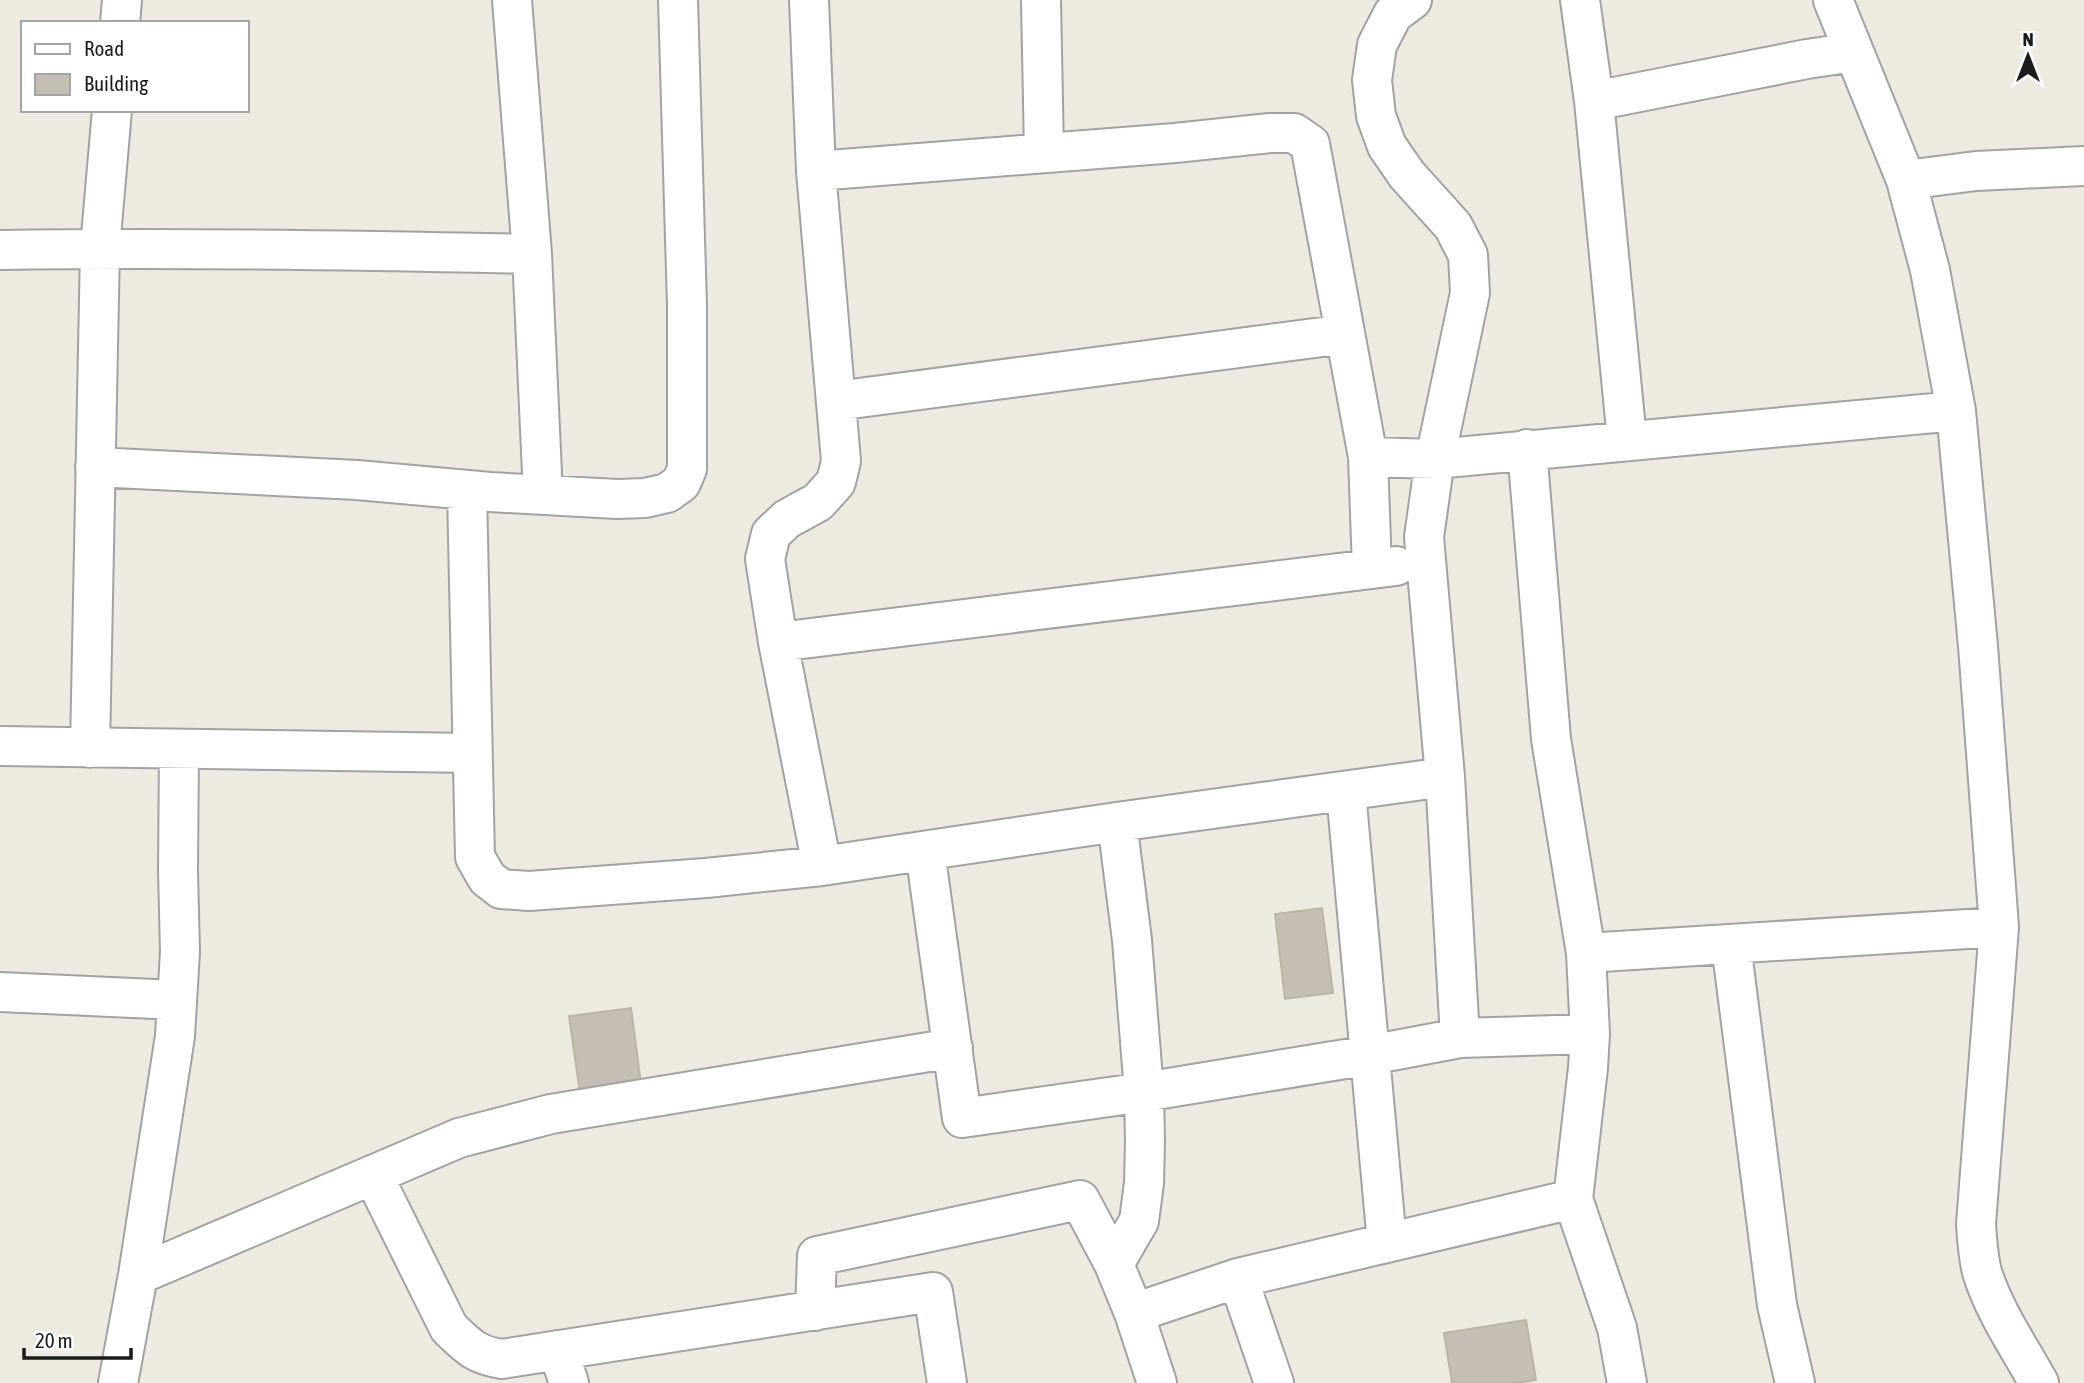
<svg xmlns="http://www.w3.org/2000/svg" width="2084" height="1383" viewBox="0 0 2084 1383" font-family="'Asap Condensed',sans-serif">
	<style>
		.building { fill: #c4beb3; stroke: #beb4a2; stroke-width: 2 }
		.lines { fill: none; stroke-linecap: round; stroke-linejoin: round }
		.minor-casing { stroke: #a2a2a2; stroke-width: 42 }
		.minor { stroke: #fff; stroke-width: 38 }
	</style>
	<rect width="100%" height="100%" fill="#edebdf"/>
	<!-- building -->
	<path class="building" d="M1322 908 1333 993 1285 999 1275 914Z
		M631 1008 641 1084 580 1093 569 1016Z
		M1526 1320 1536 1380 1517 1383H1452L1444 1333Z"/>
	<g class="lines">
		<defs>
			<path id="minor" d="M512 0 532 254 543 495
				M809 0 816 171 841 461 836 482 818 502 787 519 771 534 765 559 778 642 822 866
				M1041 0 1044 152
				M1412 0 1393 14 1377 45 1372 80 1376 116 1387 146 1407 175 1453 226 1468 255 1470 293 1435 459 1424 537 1445 777 1460 1038
				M1580 0 1594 101 1627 440
				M1833 0 1906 180 1930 270 1956 411 1978 646 1999 927 1976 1224C1977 1240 1978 1256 1982 1272 1994 1311 2019 1347 2039 1383
				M120 23 122 0
				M1594 101 1807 59 1854 52
				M816 171 1175 143 1270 133H1294L1310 144 1368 457 1372 569
				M1906 180 1976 171 2084 166
				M0 250C177 247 355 250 532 254
				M836 401 1345 334
				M1527 449 1551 739 1586 953 1590 1034 1588 1068 1573 1199 1617 1328 1627 1383
				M1368 457 1435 459 1956 411
				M95 467 357 480 490 492 617 499 645 498 667 493 681 483 687 469V306L678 0
				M467 491 475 857 487 878 501 889 529 891 706 878 822 866 1117 822 1445 777
				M778 642 1396 566
				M0 746 472 753
				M90 748 100 248 112 110
				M1346 792 1387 1243
				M925 851 962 1118 1144 1092 1370 1055 1460 1038 1590 1034
				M1731 944 1777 1305 1795 1383
				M1586 953 1999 927
				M0 992 177 1000
				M373 1175 449 1328C468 1346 475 1355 502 1359L933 1292 947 1383
				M1114 1264 1139 1221 1144 1183 1145 1141 1144 1092 1132 940 1117 822
				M138 1275 459 1138 551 1114 953 1048
				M1238 1278 1274 1383
				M815 1311 817 1256 1080 1200 1114 1264 1134 1313 1157 1383
				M1134 1313 1238 1278 1573 1199
				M558 1350 569 1383
				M118 1383 138 1275 175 1036 180 952 178 871 179 749"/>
		</defs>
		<!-- minor casing -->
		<use href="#minor" class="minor-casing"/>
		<!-- minor -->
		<use href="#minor" class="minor"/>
	</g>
	<!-- legend -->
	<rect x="21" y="21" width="228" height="91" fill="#ffffff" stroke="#a4a4a4" stroke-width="2"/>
	<rect x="35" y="44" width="35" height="10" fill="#ffffff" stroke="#a4a4a4" stroke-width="2"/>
	<text x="84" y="56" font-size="21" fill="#1b1b1b">Road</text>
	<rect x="35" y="74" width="35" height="21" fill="#c4beb3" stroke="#a4a4a4" stroke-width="2"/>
	<text x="84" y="91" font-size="21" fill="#1b1b1b">Building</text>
	<!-- north arrow -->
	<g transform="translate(2028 56)" stroke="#ffffff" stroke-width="5" paint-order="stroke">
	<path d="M0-5L12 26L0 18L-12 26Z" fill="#1b1b1b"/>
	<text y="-10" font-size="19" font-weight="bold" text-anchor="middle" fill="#1b1b1b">N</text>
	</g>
	<!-- scale -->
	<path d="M24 1348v10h107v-10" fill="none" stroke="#1b1b1b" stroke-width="3.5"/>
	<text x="35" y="1348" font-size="21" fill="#1b1b1b" stroke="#ffffff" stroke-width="5" paint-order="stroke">20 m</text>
</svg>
